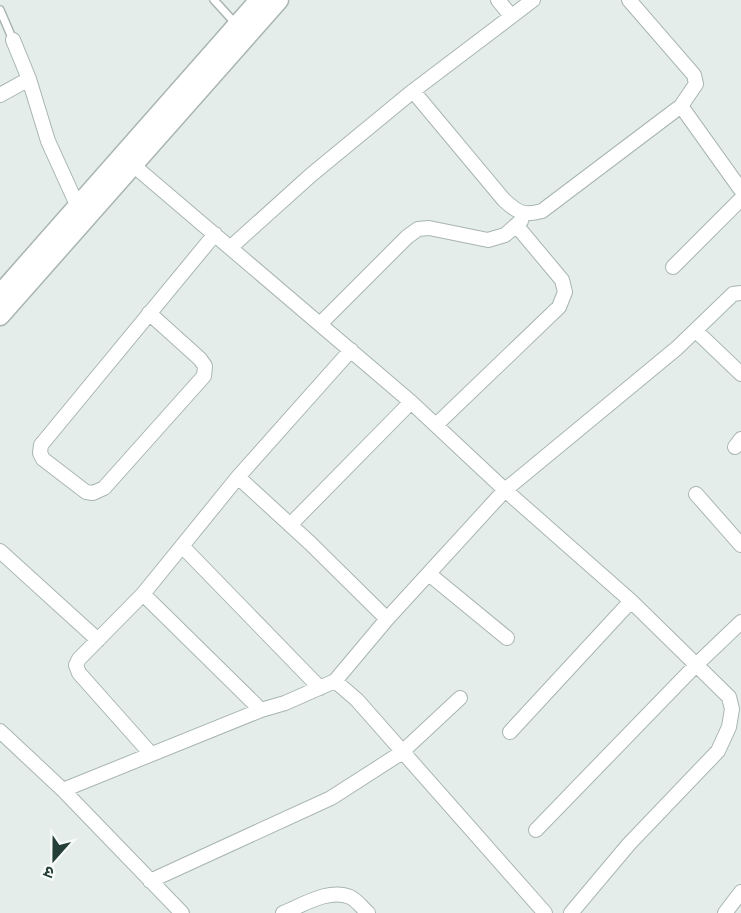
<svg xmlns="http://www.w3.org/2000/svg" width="741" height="913" viewBox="0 0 741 913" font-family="'IBM Plex Sans','Noto Sans Devanagari',sans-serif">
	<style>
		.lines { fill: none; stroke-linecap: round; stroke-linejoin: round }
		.service-casing { stroke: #a8b5b1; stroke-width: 10 }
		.minor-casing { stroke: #a8b5b1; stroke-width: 16 }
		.tertiary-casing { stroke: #a8b5b1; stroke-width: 21 }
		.service { stroke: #fff; stroke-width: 7 }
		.minor { stroke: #fff; stroke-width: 14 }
		.tertiary { stroke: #fff; stroke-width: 18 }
	</style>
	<rect width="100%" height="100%" fill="#e5edea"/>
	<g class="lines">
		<defs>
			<path id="service" d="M214 0 235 23
				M0 10 13 40"/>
			<path id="minor" d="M498 0 511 16
				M13 40 29 79 48 141 78 207
				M413 91 504 200C518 213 524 216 542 211L681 106 696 84 694 75 629 0
				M0 95 29 79
				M681 106 741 190
				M126 159 411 402 505 490 631 601 729 697 732 709 729 727 718 751 629 844 571 913
				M231 247 311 175 413 91 533 0
				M673 267 741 199
				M149 313 200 359 205 366 204 376 104 488 93 493 86 492 43 459 40 453 41 445 215 234
				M320 324 407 237 418 229 429 228 488 240 505 235 521 221
				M696 331 741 374
				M436 425 559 307 565 292 562 280 516 225
				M735 447 741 439
				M238 477 310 543 387 619
				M696 494 741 545
				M290 525 411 402
				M182 546 320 688
				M0 551 98 640
				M429 574 507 638
				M143 594 261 710
				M335 681 357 700 545 913
				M0 731 63 790 182 913
				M510 732 631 601
				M151 754 79 673 76 665 79 659 143 594 238 477 351 350
				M63 790 261 710 285 703 335 681 387 619 505 490 677 348 733 294 741 293
				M536 830 696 665 741 622
				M150 881 331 798 401 753 460 698
				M283 913C303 905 329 888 350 897 357 900 362 908 368 913
				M725 913 741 892"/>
			<path id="tertiary" d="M0 294 259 0
				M0 316 279 0"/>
		</defs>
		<!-- service casing -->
		<use href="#service" class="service-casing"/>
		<!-- minor casing -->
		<use href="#minor" class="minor-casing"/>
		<!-- tertiary casing -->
		<use href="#tertiary" class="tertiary-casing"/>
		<!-- service -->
		<use href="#service" class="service"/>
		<!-- minor -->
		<use href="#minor" class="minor"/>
		<!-- tertiary -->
		<use href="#tertiary" class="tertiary"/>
	</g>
	<!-- north arrow -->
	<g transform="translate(54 859) rotate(201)" stroke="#f6faf8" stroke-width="4.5" paint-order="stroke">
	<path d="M0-4.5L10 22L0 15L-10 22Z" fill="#253e38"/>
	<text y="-9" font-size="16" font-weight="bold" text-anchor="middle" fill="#253e38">उ</text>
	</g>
</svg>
